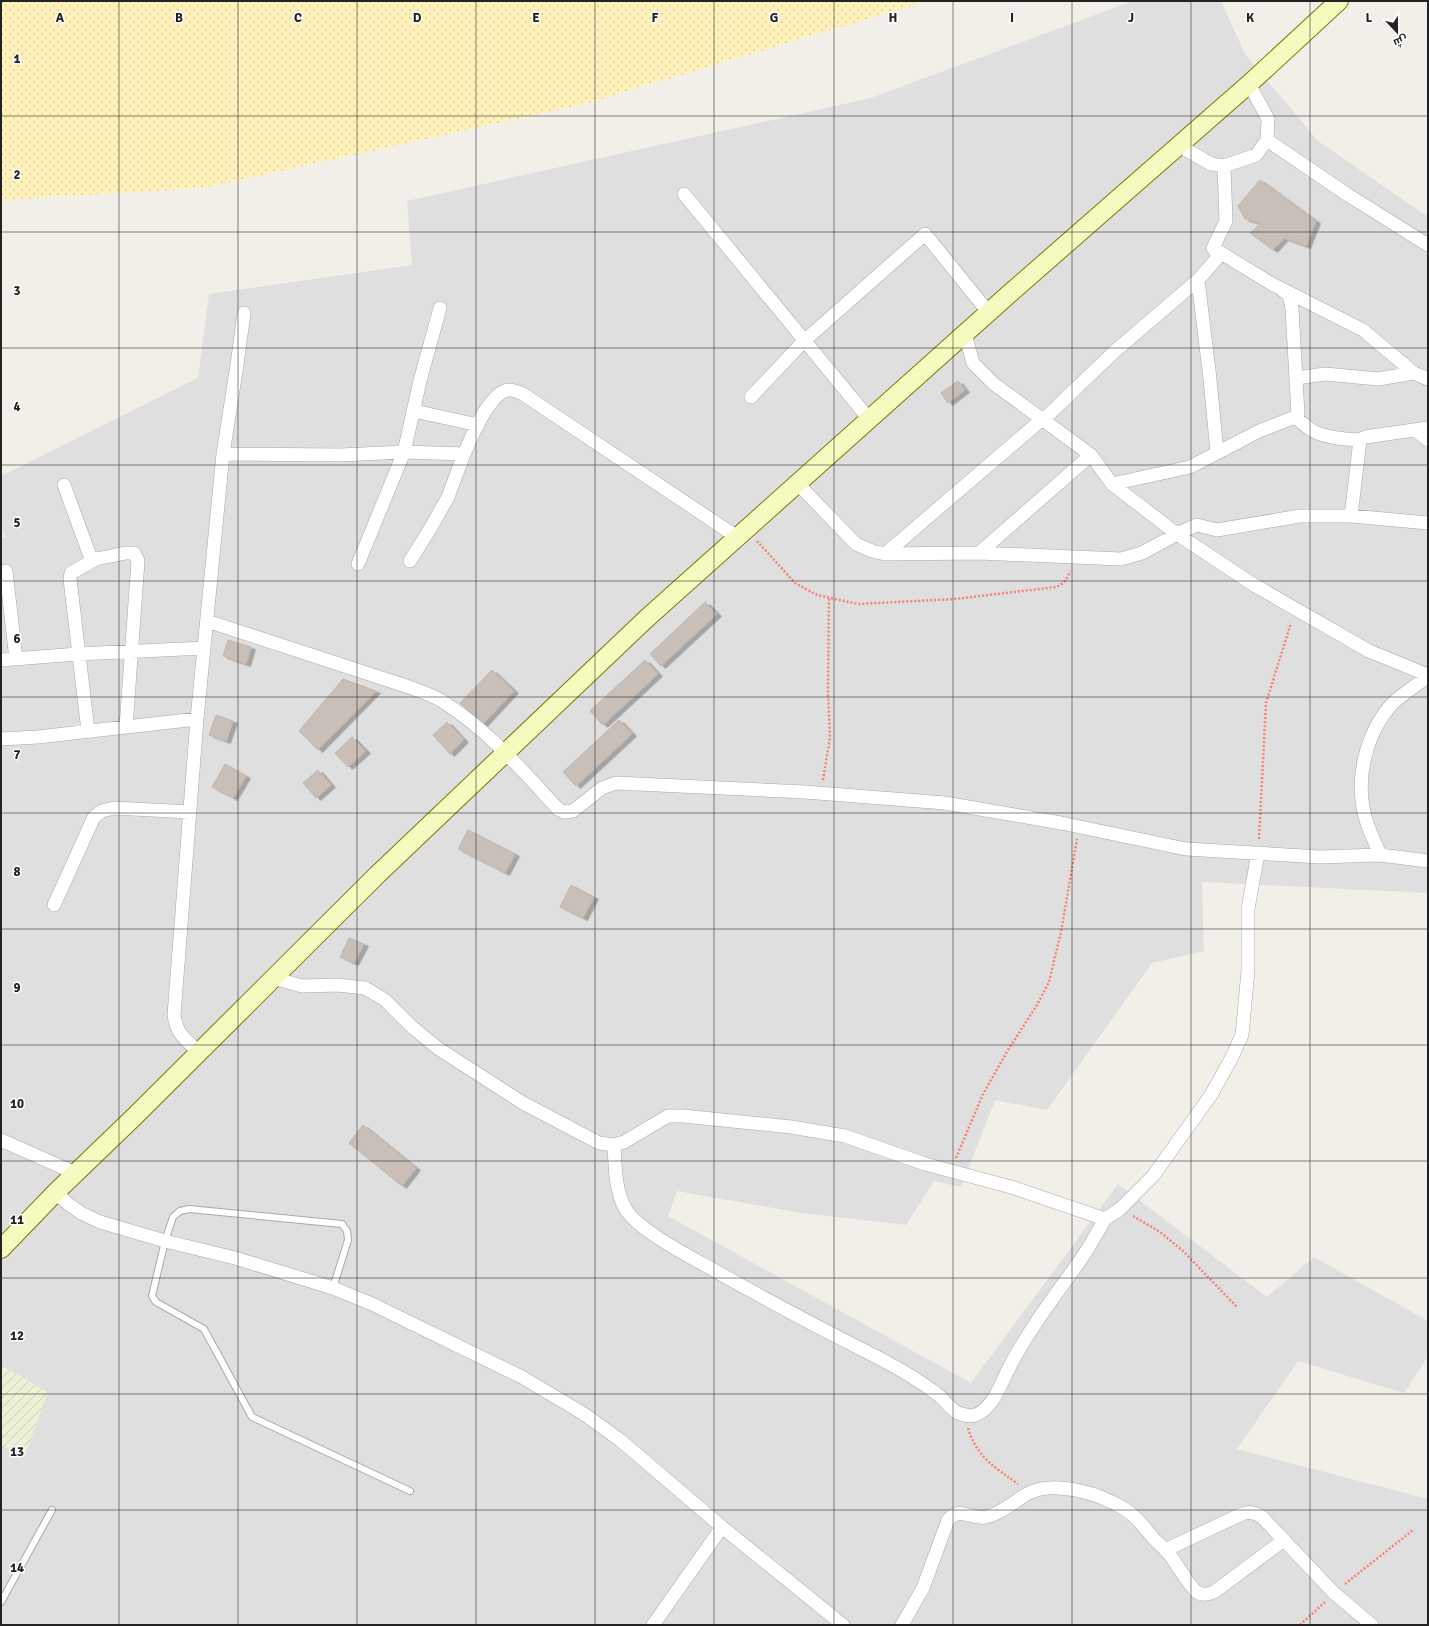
<svg xmlns="http://www.w3.org/2000/svg" width="1429" height="1626" viewBox="0 0 1429 1626" font-family="Signika,Cairo,sans-serif">
	<style>
		.residential { fill: #e0dfdf }
		.farmland { fill: url(#farmland-furrows) }
		.sand { fill: url(#sand-dots) }
		.building { fill: #c7bfb8; stroke: #c4b6ab; filter: url(#shadow) }
		.lines { fill: none; stroke-linecap: round; stroke-linejoin: round }
		.lane-casing { stroke: #a9a9a9; stroke-width: 8 }
		.street-casing { stroke: #a9a9a9; stroke-width: 14 }
		.secondary-casing { stroke: #707d05; stroke-width: 20 }
		.path { stroke: #fa8072; stroke-width: 2.5; stroke-dasharray: 2 2; stroke-linecap: butt }
		.lane { stroke: #fff; stroke-width: 6 }
		.street { stroke: #fff; stroke-width: 13 }
		.secondary { stroke: #f7fabf; stroke-width: 18 }
		.grid { fill: none; stroke: #222; stroke-width: 1; stroke-opacity: 0.55 }
		.grid-label { font-size: 13px; text-anchor: middle; font-weight: bold; fill: #222; stroke: #fff; stroke-width: 3; stroke-linejoin: round; paint-order: stroke }
	</style>
	<defs>
		<pattern id="farmland-furrows" width="10" height="10" patternUnits="userSpaceOnUse"><rect width="10" height="10" fill="#eef0d5"/><path d="M-1 1l2-2M0 10L10 0M9 11l2-2" fill="none" stroke="#ccceb7"/></pattern>
		<pattern id="sand-dots" width="8" height="8" patternUnits="userSpaceOnUse"><rect width="8" height="8" fill="#fff1ba"/><path d="M2 2h.1M6 6h.1" fill="none" stroke="#dacea0" stroke-width="1.8" stroke-linecap="round"/></pattern>
		<filter id="shadow"><feDropShadow dx="4.5" dy="2.5" stdDeviation="0" flood-color="#0004"/></filter>
	</defs>
	<rect width="100%" height="100%" fill="#f2efe9"/>
	<!-- residential -->
	<path class="residential" d="M1133 1H1221L1245 54 1318 141 1428 217V893L1202 882 1204 951 1152 963 1047 1110 995 1100 961 1187 934 1181 906 1225 801 1213 677 1191 668 1216 971 1383 1118 1184 1267 1297 1314 1257 1428 1321V1356L1404 1393 1298 1361 1237 1449 1428 1499V1625H1V538L6 537 1 527V476L198 378 209 294 412 265 407 201 871 98Z"/>
	<!-- farmland -->
	<path class="farmland" d="M1 1365 48 1392 25 1455 1 1446Z"/>
	<!-- sand -->
	<path class="sand" d="M1 1H927L584 104 203 188 1 200Z"/>
	<!-- building -->
	<path class="building" d="M1260 180 1316 221 1306 246 1284 238 1273 250 1250 233 1261 223 1245 219 1238 206Z
		M958 381 965 390 948 403 941 393Z
		M705 602 717 614 661 666 650 654Z
		M228 640 251 647 246 664 223 656Z
		M645 660 658 674 603 725 590 711Z
		M492 670 514 691 483 724 460 703Z
		M343 679 376 691 318 750 299 731Z
		M216 715 233 721 226 741 209 735Z
		M619 720 632 734 576 786 563 772Z
		M447 722 464 740 450 754 433 735Z
		M352 737 366 751 348 767 335 753Z
		M225 764 246 776 233 798 212 787Z
		M318 770 331 785 316 798 303 783Z
		M468 830 515 854 505 873 458 849Z
		M571 885 594 897 583 918 560 907Z
		M349 938 364 944 354 963 340 957Z
		M363 1125 416 1168 402 1186 349 1143Z"/>
	<g class="lines">
		<defs>
			<path id="lane" d="M333 1288 348 1240 347 1231 342 1224 189 1209 180 1211 173 1217 165 1241 152 1296 156 1302 204 1329 252 1417 410 1491
				M1 1602 52 1510"/>
			<path id="street" d="M1249 84 1268 119 1267 140 1348 195 1428 245
				M1178 145 1211 164 1224 166 1256 155 1267 140
				M684 194 869 419
				M1213 248 1272 284 1363 330 1414 373 1428 379
				M965 334 973 363 994 384 1091 455 1112 484 1177 534 1197 525 1217 530 1300 516H1351L1428 523
				M1297 378 1325 374 1378 379 1414 373
				M751 397 804 341 925 234 989 313
				M414 411 478 425
				M1295 417C1301 422 1307 427 1313 431 1327 438 1344 439 1360 440
				M1415 430 1428 440
				M1217 453 1259 431 1295 417 1298 414 1292 309 1289 295 1282 290
				M223 454 237 365 244 313
				M797 483 856 544 872 551 885 554 979 553 1121 559 1142 553 1177 534 1254 585 1369 651 1428 675
				M1112 484 1190 467 1217 453 1210 379 1198 280
				M64 485 90 556 96 559 126 553H134L138 561 126 727
				M1351 516 1360 440 1365 437 1428 428
				M979 553 1091 455
				M885 554 1040 421H1042L1115 351 1198 280 1219 256 1213 248 1226 221 1224 166
				M410 561 430 529 448 497 464 454
				M358 564 404 452 420 381 440 308
				M6 571 16 659
				M207 621 409 687C420 691 432 695 442 701 488 730 522 770 558 809L564 812 573 811 602 788 616 783 805 792 945 803 1061 823 1186 849 1320 857 1380 855 1428 861
				M1 660 78 654 204 648
				M88 731 70 579 71 573 96 559
				M1 739 38 737 197 719
				M1380 855C1375 842 1368 829 1365 816 1355 778 1366 733 1392 704 1402 694 1417 685 1428 676
				M54 905 94 817 102 811 114 808 190 812
				M273 978 302 986 338 985 365 988 385 1000 412 1027 439 1049 523 1103 599 1143 614 1145 624 1142 668 1116H683L791 1127 845 1136 925 1164 1011 1187 1105 1219 1120 1209 1153 1176 1211 1095 1231 1059 1242 1035 1248 971V909L1258 853
				M199 1052C185 1039 177 1035 174 1015L197 719 223 454 341 455 404 452 464 454C471 438 489 393 508 390 512 389 518 392 523 394L737 537
				M1 1140 75 1173
				M614 1145C615 1165 615 1190 625 1208 636 1229 690 1257 712 1269 763 1298 814 1325 867 1352 891 1364 915 1377 937 1394 944 1399 950 1409 958 1413 964 1415 970 1417 976 1415 995 1406 1001 1382 1010 1366 1029 1329 1055 1296 1079 1262 1089 1248 1097 1233 1105 1219
				M56 1192 67 1203 81 1213 100 1222 165 1241 235 1258 333 1288 372 1304 522 1377 584 1414 620 1440 722 1527 843 1625
				M1165 1550 1242 1514C1250 1511 1255 1513 1262 1517L1334 1593 1372 1625
				M653 1625 722 1527
				M902 1625 923 1588 948 1520C960 1506 970 1519 985 1517 999 1515 1015 1501 1027 1494 1054 1479 1102 1494 1126 1510 1137 1517 1145 1528 1153 1538 1160 1545 1167 1551 1172 1558 1178 1566 1190 1587 1197 1592 1203 1596 1209 1594 1214 1592L1284 1540"/>
			<path id="secondary" d="M1 1249 56 1192 136 1115 377 875 646 619 1008 295 1249 84 1339 1"/>
		</defs>
		<!-- lane casing -->
		<use href="#lane" class="lane-casing"/>
		<!-- street casing -->
		<use href="#street" class="street-casing"/>
		<!-- secondary casing -->
		<use href="#secondary" class="secondary-casing"/>
		<!-- path -->
		<path class="path" d="M757 541 795 583 817 595 858 604 955 599 1056 587C1064 584 1067 579 1070 571
			M823 780 830 737 828 691 829 597
			M1259 839 1266 703 1291 623
			M956 1158 983 1094 1008 1050 1037 1005 1049 982 1061 932 1077 839
			M1133 1216 1160 1232 1183 1251 1237 1307
			M968 1428C977 1458 995 1467 1018 1484
			M1345 1584 1413 1530
			M1300 1625 1325 1602"/>
		<!-- lane -->
		<use href="#lane" class="lane"/>
		<!-- street -->
		<use href="#street" class="street"/>
		<!-- secondary -->
		<use href="#secondary" class="secondary"/>
	</g>
	<!-- grid -->
	<path class="grid" d="M119 1V1625M238 1V1625M357 1V1625M476 1V1625M595 1V1625M714 1V1625M834 1V1625M953 1V1625M1072 1V1625M1191 1V1625M1310 1V1625M1 116H1428M1 232H1428M1 348H1428M1 465H1428M1 581H1428M1 697H1428M1 813H1428M1 929H1428M1 1045H1428M1 1161H1428M1 1278H1428M1 1394H1428M1 1510H1428"/>
	<g class="grid-label">
		<text x="60" y="22">A</text>
		<text x="179" y="22">B</text>
		<text x="298" y="22">C</text>
		<text x="417" y="22">D</text>
		<text x="536" y="22">E</text>
		<text x="655" y="22">F</text>
		<text x="774" y="22">G</text>
		<text x="893" y="22">H</text>
		<text x="1012" y="22">I</text>
		<text x="1131" y="22">J</text>
		<text x="1250" y="22">K</text>
		<text x="1369" y="22">L</text>
		<text x="17" y="63">1</text>
		<text x="17" y="179">2</text>
		<text x="17" y="295">3</text>
		<text x="17" y="411">4</text>
		<text x="17" y="527">5</text>
		<text x="17" y="643">6</text>
		<text x="17" y="759">7</text>
		<text x="17" y="876">8</text>
		<text x="17" y="992">9</text>
		<text x="17" y="1108">10</text>
		<text x="17" y="1224">11</text>
		<text x="17" y="1340">12</text>
		<text x="17" y="1456">13</text>
		<text x="17" y="1572">14</text>
	</g>
	<!-- border -->
	<rect width="1429" height="1626" fill="none" stroke="#222222" stroke-width="4"/>
	<!-- north arrow -->
	<g transform="translate(1397 32) rotate(158)" stroke="#ffffff" stroke-width="3" paint-order="stroke">
	<path d="M0-3L7 15L0 10L-7 15Z" fill="#222222"/>
	<text y="-6" font-size="11" font-weight="bold" text-anchor="middle" fill="#222222">ش</text>
	</g>
</svg>
